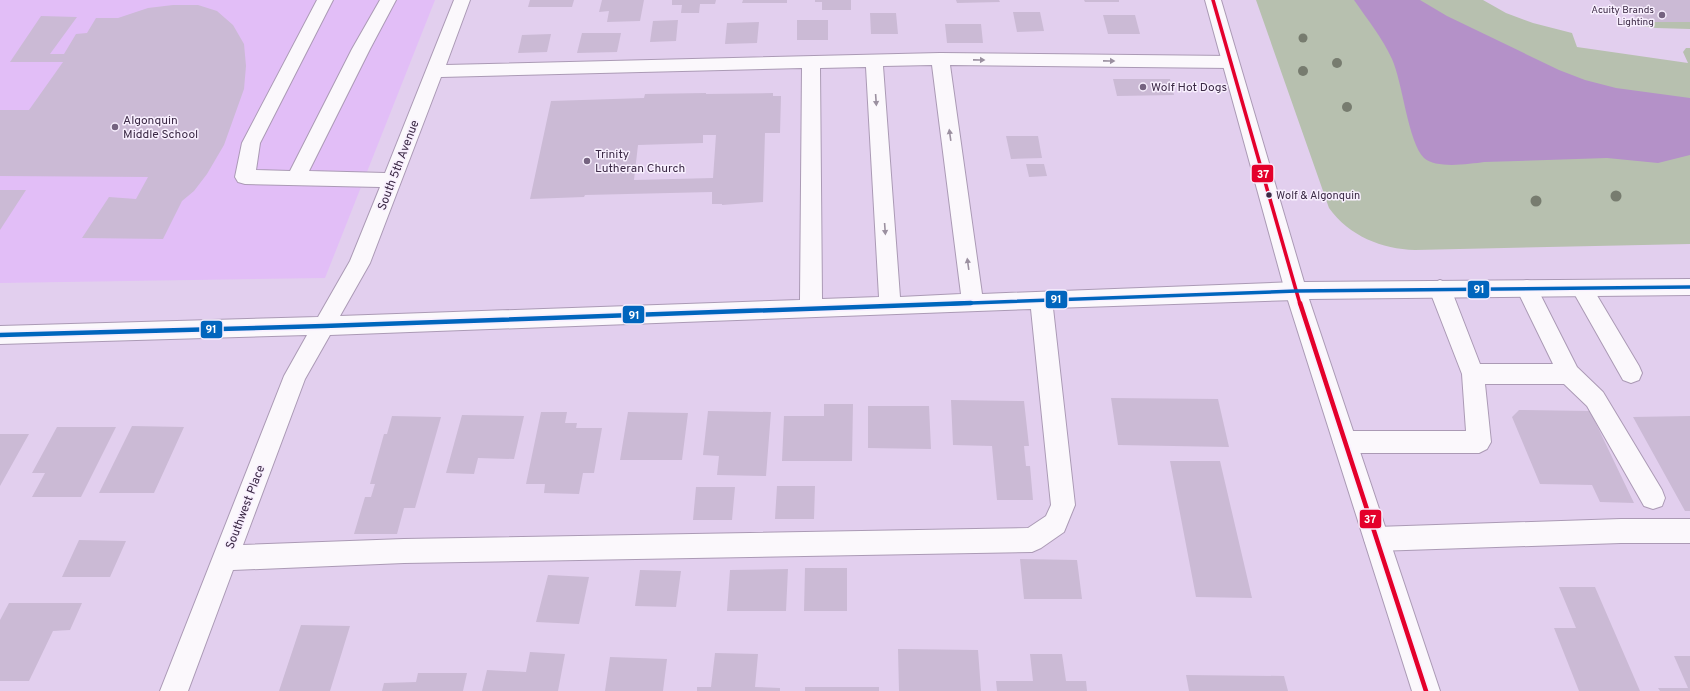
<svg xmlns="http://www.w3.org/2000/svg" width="1690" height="691" viewBox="0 0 1690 691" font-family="Overpass,sans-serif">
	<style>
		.built { fill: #e2bef7 }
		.green { fill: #b7c0af }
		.water { fill: #b491c8 }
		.building { fill: #cbbad5; fill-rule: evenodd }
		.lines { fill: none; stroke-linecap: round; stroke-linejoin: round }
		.minor-casing { stroke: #ab9ab5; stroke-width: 2 }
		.major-casing { stroke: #ab9ab5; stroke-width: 2 }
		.minor { fill: #fbf8fc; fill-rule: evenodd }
		.major { fill: #fbf8fc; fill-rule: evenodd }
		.bus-1-far1-casing { stroke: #f8effe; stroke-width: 6 }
		.bus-1-casing { stroke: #f8effe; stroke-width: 8 }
		.bus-2-far1-casing { stroke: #f8effe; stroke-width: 6 }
		.bus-2-casing { stroke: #f8effe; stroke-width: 8 }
		.bus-1-far1 { stroke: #e4002b; stroke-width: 3.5 }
		.bus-1 { stroke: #e4002b; stroke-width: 4.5 }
		.bus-2-far1 { stroke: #0065bd; stroke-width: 3.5 }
		.bus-2 { stroke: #0065bd; stroke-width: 4.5 }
		.tree { fill: #777c6f }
		.oneway { fill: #9b90a0 }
		.poi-dot { fill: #756380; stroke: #f8effe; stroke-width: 1.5 }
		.bus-dot { fill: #3b2945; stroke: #f8effe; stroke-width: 1.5 }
		.labels { text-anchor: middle; stroke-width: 3; stroke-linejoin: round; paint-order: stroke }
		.far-poi-label { font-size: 10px; fill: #3b2945; stroke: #f8effe; text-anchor: end }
		.bus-label { font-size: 11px; fill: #3b2945; stroke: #f8effe; text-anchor: start }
		.poi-label { font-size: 12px; fill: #3b2945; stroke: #f8effe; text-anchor: start }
		.street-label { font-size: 12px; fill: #3b2945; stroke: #f8effe }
		.line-badge { stroke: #f8effe; stroke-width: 1.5 }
		.badge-label { font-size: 11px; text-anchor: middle; font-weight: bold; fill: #fff }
	</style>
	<rect width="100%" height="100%" fill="#e2cfee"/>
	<!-- built -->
	<path class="built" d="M0 0H435L325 278 0 283Z"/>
	<!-- green -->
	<path class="green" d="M1256 0H1483L1506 13 1533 23 1572 33 1577 47 1688 63 1683 52 1686 48H1690V244L1415 250C1382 249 1349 236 1329 208Z
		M1639 22H1690V29L1656 28 1641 26Z"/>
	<!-- water -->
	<path class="water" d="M1354 0H1420L1447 16 1559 70 1585 80 1616 88 1690 98V155L1658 163 1607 158 1484 162C1469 164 1436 169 1424 158 1408 142 1403 84 1392 59 1382 37 1367 19 1354 0Z"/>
	<!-- building -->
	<path class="building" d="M530 0H574L572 7H528Z
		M602 0H644L640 21 607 22 609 11 599 12Z
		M672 0H716L715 4H700L699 13H681L682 5H672Z
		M743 0H787V3H742Z
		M815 0H851V10H822V2H815Z
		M956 0H999L1000 2 957 3Z
		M1084 0H1119V2H1085Z
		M1609 0H1690V22H1639L1629 8H1615Z
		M173 5H198L217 11 233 25 244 44 246 66 244 89 224 145 207 174 194 191 182 201 163 239 82 238 109 197 136 199 148 177 0 176V110H29L63 62H10L41 16 77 17 50 54H64L76 34 87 33 96 18H118L148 8Z
		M1013 12H1040L1044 31 1017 32Z
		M870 13H896L898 34H871Z
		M1103 15H1135L1140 34H1108Z
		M678 20 676 41 650 42 653 21Z
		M797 20H828V40H797Z
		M759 22 757 43 725 44 727 23Z
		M945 24H981L983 43H947Z
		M582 33H621L617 52 577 53Z
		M551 34 547 52 518 53 522 35Z
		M1113 79H1170L1174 95 1117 96Z
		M706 93V94L773 93V96H781L780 133H765L763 202 722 205V204H712V192L585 195 584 197 530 199 551 101 644 98 645 94ZM703 135H716L713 178 634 180 638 145 703 143Z
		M1006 136H1038L1042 158 1011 159Z
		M1026 164H1044L1047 176 1029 177Z
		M0 190H26L0 230Z
		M1111 398 1218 399 1229 447 1118 445Z
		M951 400 1024 401 1029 446H1024L1026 466H1030L1033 500H997L992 446 953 445Z
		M824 404H853L852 461H782L784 416H824Z
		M868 406H929L931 449 868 448Z
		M1519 410 1590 411 1634 503 1600 502 1592 485 1540 484 1512 417Z
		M708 411 771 412 766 476 717 475 719 456 703 455Z
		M541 412H567L565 423H577L576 428H602L594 473H583L579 494 544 493 545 484H526Z
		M628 412 688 413 682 460H620Z
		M462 415 524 416 514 459 478 458 474 474 446 473Z
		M392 416 441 417 415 508H404L397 534H354L365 497H371L375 484H370L384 434H387Z
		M1690 416V511H1685L1633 417Z
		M132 426 184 427 154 493H99Z
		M57 427H116L81 497H32L45 473H32Z
		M0 434H29L0 486Z
		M1170 461H1220L1252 598 1196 597Z
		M777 486H815L814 519H775Z
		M696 487H735L732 520H693Z
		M79 540 126 541 110 577H62Z
		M1020 559 1077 560 1082 599H1024Z
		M805 568H847V611H804Z
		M788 569 786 611H727L730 570Z
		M640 570 681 571 676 607 635 606Z
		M548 575 589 577 579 624 536 622Z
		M1559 587H1595L1640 691H1579L1554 628H1576Z
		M9 603H82L70 630 53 631 29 681H0V620Z
		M301 625 350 626 330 691H279Z
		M898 649 978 650 981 691H899Z
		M530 652 565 654 558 691H482L487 670 526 672Z
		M715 653 758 654 755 687 780 688V691H697V687H711Z
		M1030 654H1062L1066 681H1086L1087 691H997L996 681H1033Z
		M1674 656H1690V691H1660L1658 688H1688Z
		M610 657 667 659 663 691H605Z
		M418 673H467L463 691H382L384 683 416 682Z
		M1186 675 1284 676 1288 691H1189Z
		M805 687H879V691H805Z"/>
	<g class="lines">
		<defs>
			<path id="minor" d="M317 0H333L260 143 256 170 290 171 352 49 380 0H396L370 49 309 171 385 173 454 0H470L446 65 940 53 1230 56 1236 58 1239 62 1236 66 1230 68 950 65 982 294 1296 282 1303 285 1307 291 1303 297 1296 300 1053 308 1075 505 1064 532 1041 548 1032 552 404 563 233 570 188 691H160L284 376 307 335 0 344V326L318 317 350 261 380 187 245 184 238 182 235 177 242 143ZM932 65 961 294 900 297 883 66ZM866 67 879 297 822 299 820 68ZM802 68 800 300 340 316 370 263 441 77ZM1031 309 1051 505 1046 516 1028 528 404 539 243 545 305 379 330 335Z
				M1440 280 1447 283 1451 289 1480 364H1553L1516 288 1520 282 1527 280 1534 282 1577 367 1603 392 1662 490 1665 498 1662 506 1653 509 1644 506 1587 406 1564 384H1485L1491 442 1487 449 1479 453H1345L1337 449 1333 442 1337 435 1345 431H1466L1462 374 1429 289 1433 283Z
				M1582 280 1589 282 1639 366 1642 373 1639 380 1631 383 1623 380 1571 288 1575 282Z
				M1621 519H1690V543H1621L1376 551 1367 547 1364 539 1367 531 1376 527Z"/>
			<path id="major" d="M1205 0H1221L1304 282 1690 279V295L1309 299 1440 691H1412L1285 291Z"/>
		</defs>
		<!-- minor casing -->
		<use href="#minor" class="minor-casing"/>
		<!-- major casing -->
		<use href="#major" class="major-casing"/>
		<!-- minor -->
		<use href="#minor" class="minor"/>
		<!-- major -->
		<use href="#major" class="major"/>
		<defs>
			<path id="bus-1-far1" d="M1213 0 1300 304"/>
			<path id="bus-1" d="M1300 303 1426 691"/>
			<path id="bus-2-far1" d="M944 304 1296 291 1690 287"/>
			<path id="bus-2" d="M0 335 324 326 971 303"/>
		</defs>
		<!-- bus-1-far1 casing -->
		<use href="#bus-1-far1" class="bus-1-far1-casing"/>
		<!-- bus-1 casing -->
		<use href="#bus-1" class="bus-1-casing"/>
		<!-- bus-2-far1 casing -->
		<use href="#bus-2-far1" class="bus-2-far1-casing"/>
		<!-- bus-2 casing -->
		<use href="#bus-2" class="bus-2-casing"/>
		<!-- bus-1-far1 -->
		<use href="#bus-1-far1" class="bus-1-far1"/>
		<!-- bus-1 -->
		<use href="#bus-1" class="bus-1"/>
		<!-- bus-2-far1 -->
		<use href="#bus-2-far1" class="bus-2-far1"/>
		<!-- bus-2 -->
		<use href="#bus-2" class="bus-2"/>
	</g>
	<!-- trees -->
	<g class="tree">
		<circle cx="1303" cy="38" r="4.5"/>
		<circle cx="1337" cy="63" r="5"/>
		<circle cx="1303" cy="71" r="5"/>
		<circle cx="1347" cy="107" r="5"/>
		<circle cx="1616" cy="196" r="5.5"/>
		<circle cx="1536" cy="201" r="5.5"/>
	</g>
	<!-- one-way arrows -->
	<defs><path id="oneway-solid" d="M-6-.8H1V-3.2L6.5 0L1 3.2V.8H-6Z"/></defs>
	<g class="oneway">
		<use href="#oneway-solid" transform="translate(979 60) rotate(1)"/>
		<use href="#oneway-solid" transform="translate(1109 61) rotate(1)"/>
		<use href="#oneway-solid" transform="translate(876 100) rotate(86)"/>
		<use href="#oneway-solid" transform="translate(950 135) rotate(-98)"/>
		<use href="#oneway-solid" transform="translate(885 229) rotate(86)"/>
		<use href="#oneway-solid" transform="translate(968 264) rotate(-98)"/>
	</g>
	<!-- markers -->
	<g class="poi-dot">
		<circle cx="1662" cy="15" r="4"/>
		<circle cx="1143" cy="87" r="4"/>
		<circle cx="115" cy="127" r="4"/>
		<circle cx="587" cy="161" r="4"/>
	</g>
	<circle class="bus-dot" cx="1269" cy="195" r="3.5"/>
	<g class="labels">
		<!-- far-poi labels -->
		<g class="far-poi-label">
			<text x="1654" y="13">Acuity Brands<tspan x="1654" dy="12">Lighting</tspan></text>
		</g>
		<!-- bus labels -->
		<g class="bus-label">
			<text x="1276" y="199">Wolf &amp; Algonquin</text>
		</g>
		<!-- poi labels -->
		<g class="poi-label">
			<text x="1151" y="91">Wolf Hot Dogs</text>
			<text x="123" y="124">Algonquin<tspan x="123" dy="14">Middle School</tspan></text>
			<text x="595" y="158">Trinity<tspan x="595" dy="14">Lutheran Church</tspan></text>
		</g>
		<!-- street labels -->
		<g class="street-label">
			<text transform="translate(398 165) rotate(-69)" y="4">South 5th Avenue</text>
			<text transform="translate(245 507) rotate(-69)" y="4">Southwest Place</text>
		</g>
	</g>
	<g class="line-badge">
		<rect x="1251" y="164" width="23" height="19" rx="4" fill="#e4002b"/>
		<rect x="1467" y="280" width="23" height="19" rx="4" fill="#0065bd"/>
		<rect x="1045" y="290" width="23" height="19" rx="4" fill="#0065bd"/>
		<rect x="622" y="305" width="23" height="19" rx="4" fill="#0065bd"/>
		<rect x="200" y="320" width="23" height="19" rx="4" fill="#0065bd"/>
		<rect x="1359" y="509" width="23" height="20" rx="4" fill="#e4002b"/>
	</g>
	<g class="badge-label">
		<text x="1263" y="178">37</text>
		<text x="1479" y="293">91</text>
		<text x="1056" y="303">91</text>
		<text x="634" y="319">91</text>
		<text x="211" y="333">91</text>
		<text x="1370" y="523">37</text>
	</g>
</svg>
